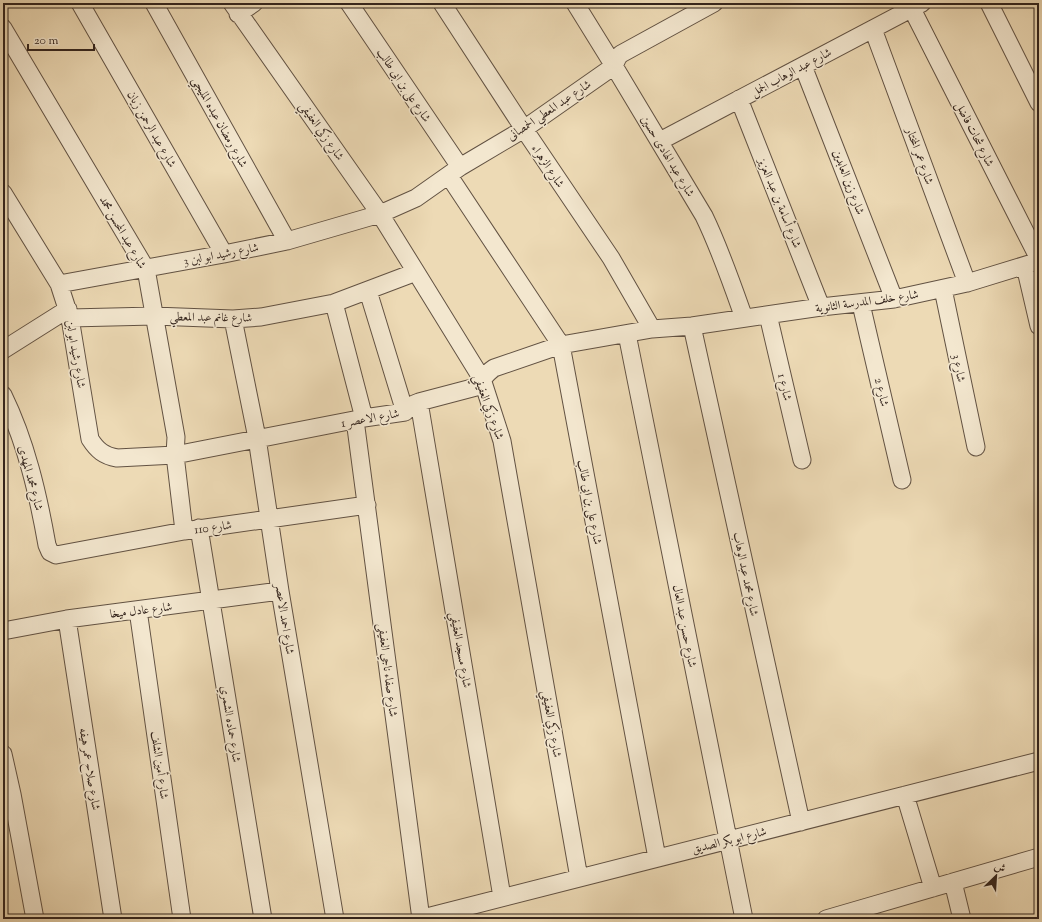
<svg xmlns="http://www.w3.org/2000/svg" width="1042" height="922" viewBox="0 0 1042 922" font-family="'Sorts Mill Goudy',Amiri,serif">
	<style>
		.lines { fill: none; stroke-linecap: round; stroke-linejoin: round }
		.minor-casing { stroke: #625243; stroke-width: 19 }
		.minor { stroke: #f3e7cf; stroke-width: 17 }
		.labels { text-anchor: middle; stroke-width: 3; stroke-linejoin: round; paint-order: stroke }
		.street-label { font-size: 12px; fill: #33241d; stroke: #f3e7cf }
	</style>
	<rect width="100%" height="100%" fill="#eddab5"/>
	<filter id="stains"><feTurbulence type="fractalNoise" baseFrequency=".005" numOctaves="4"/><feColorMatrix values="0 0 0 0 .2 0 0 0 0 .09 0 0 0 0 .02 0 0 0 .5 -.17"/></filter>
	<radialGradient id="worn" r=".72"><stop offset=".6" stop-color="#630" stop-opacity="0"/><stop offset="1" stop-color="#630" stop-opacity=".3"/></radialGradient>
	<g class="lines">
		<defs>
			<path id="minor" d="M80 3 224 254
				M154 3 287 241
				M232 3 380 214 416 272 482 379 502 441 579 878
				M349 3 460 167
				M442 3 524 129 611 258 652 329
				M575 3 614 66 704 216C720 249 732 284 744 318
				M989 3 1039 103
				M912 9 1039 259
				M238 14 254 3
				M3 28 146 269 176 437 175 455 184 531
				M873 29 967 283
				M803 66 894 299
				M739 99 821 307
				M660 141 922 3
				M449 176 561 345 657 858
				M3 193 59 284 70 318 90 439C97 450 104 456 117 458L175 455 364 418 405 412 414 404 419 402 476 387C483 380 485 374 494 368L561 345 652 329 692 326 821 307 894 299 967 283 1039 261
				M1025 266 1039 326
				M59 284 224 254 287 241 380 214 416 198 460 167 524 129 614 66 618 57 621 54 714 3
				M943 289 976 447
				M368 291 405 412
				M334 303 364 418
				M861 304 902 480
				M768 315 802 460
				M70 318 154 316 233 319 261 317 334 303 416 272
				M233 319 257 438 280 591 335 919
				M692 326 801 822
				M627 334 744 919
				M3 350 68 309
				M3 395C26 442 38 494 47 545L50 552 56 555 184 531 367 505
				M419 402 502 897
				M355 420 421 919
				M199 528 263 919
				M138 610 182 919
				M67 619 113 919
				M3 631 67 619 280 591
				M3 754 12 794 35 919
				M905 795 933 888
				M953 882 962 919
				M419 919 1039 761
				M826 919 1039 857"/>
		</defs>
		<!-- minor casing -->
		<use href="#minor" class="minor-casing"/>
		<!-- minor -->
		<use href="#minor" class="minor"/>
	</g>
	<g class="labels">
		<!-- street labels -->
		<g class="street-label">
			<text transform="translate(791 72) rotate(-28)" y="4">شارع عبد الوهاب الجمل</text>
			<text transform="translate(404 85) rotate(56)" y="4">شارع على بن ابى طالب</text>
			<text transform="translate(549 110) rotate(-34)" y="4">شارع عبد المعطي الحمصانى</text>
			<text transform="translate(220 122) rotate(61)" y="4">شارع رمضان عبده المليجي</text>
			<text transform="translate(152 129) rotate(60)" y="4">شارع عبد الرحمن زيان</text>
			<text transform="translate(322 131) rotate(55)" y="4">شارع زكي العفيفي</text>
			<text transform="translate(975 134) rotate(63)" y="4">شارع شحات فاضل</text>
			<text transform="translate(668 156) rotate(59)" y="4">شارع عبد الهادى حسين</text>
			<text transform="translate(920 156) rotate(70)" y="4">شارع عمر المختار</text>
			<text transform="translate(548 166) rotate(56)" y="4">شارع الزهراء</text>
			<text transform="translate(849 182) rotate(69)" y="4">شارع زين العابدين</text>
			<text transform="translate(780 203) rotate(68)" y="4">شارع أسامة بن عبد العزيز</text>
			<text transform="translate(123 232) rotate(60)" y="4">شارع عبد المحسن محمد</text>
			<text transform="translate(221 254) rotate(-11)" y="4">شارع رشيد ابو لبن 3</text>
			<text transform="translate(867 301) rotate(-8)" y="4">شارع خلف المدرسة الثانوية</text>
			<text transform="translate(211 317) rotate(1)" y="4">شارع غانم عبد المعطي</text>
			<text transform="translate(76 354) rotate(80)" y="4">شارع رشيد ابو لبن</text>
			<text transform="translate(959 368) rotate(78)" y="4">شارع 3</text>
			<text transform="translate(785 387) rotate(77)" y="4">شارع 1</text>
			<text transform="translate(882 392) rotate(77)" y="4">شارع 2</text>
			<text transform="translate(489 407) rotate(70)" y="4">شارع زكي العفيفي</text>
			<text transform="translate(370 418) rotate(-10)" y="4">شارع الاعصر 1</text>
			<text transform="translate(31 478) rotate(75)" y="4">شارع محمد المهدى</text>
			<text transform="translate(590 502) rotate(79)" y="4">شارع على بن ابى طالب</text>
			<text transform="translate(213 527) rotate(-8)" y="4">شارع 110</text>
			<text transform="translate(746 574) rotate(78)" y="4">شارع محمد عبد الوهاب</text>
			<text transform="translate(141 610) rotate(-7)" y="4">شارع عادل ميخا</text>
			<text transform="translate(285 619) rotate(81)" y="4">شارع احمد الاعصر</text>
			<text transform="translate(685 626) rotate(79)" y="4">شارع حسن عبد العال</text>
			<text transform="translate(461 650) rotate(80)" y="4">شارع مسجد العفيفي</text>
			<text transform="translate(388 670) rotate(83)" y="4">شارع صفاء ناجي العفيفى</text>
			<text transform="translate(231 724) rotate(81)" y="4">شارع حماده الشمري</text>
			<text transform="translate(552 724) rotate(80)" y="4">شارع زكي العفيفي</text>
			<text transform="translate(160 765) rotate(82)" y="4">شارع أمين الشلف</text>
			<text transform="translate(90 769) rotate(81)" y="4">شارع صلاح عمر هيفه</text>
			<text transform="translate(729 840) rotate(-14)" y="4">شارع ابو بكر الصديق</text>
		</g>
	</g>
	<!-- margin -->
	<rect width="1042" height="922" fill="none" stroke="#eddab5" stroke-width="16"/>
	<rect x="4" y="4" width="1034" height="914" fill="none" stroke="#33241d" stroke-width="2"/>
	<rect x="8" y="8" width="1026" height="906" fill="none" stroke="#33241d"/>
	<!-- north arrow -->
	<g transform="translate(996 876) rotate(25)" stroke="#f3e7cf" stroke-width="3" paint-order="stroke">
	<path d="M0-3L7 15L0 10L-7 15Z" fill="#33241d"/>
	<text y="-6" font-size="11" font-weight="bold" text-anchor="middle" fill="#33241d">ش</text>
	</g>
	<!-- scale -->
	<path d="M28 44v6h66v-6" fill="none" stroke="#33241d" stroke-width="2"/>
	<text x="34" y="44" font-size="12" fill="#33241d" stroke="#f3e7cf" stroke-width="3" paint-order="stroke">20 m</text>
	<rect width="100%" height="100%" filter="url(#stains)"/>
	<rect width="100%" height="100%" fill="url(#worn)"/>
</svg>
